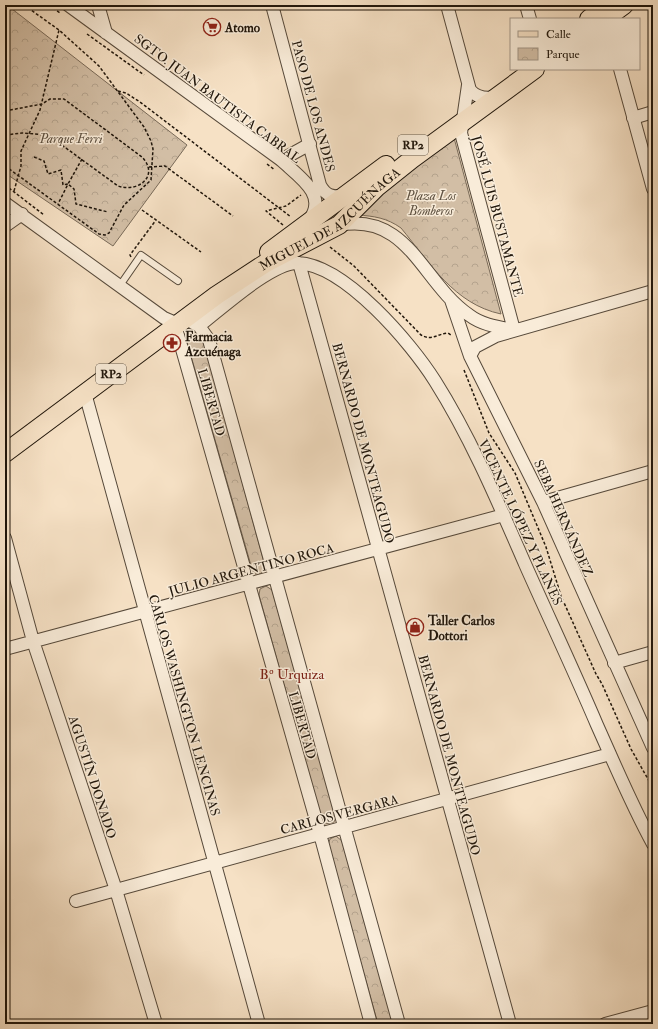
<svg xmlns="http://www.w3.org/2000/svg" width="658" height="1029" viewBox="0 0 658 1029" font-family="'IM FELL Double Pica',serif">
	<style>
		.park { fill: url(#park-crowns); stroke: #796a58 }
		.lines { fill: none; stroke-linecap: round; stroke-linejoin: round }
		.lane-casing { stroke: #56493a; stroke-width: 8 }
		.street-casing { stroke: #56493a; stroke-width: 14 }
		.primary-casing { stroke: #20160b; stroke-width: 20 }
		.path { stroke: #20160b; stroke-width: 1.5; stroke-dasharray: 3 2; stroke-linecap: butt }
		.lane { stroke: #f9ecd9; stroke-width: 6 }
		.street { stroke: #f9ecd9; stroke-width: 12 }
		.primary { stroke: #f6e1c5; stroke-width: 18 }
		.labels { text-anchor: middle; stroke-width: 3; stroke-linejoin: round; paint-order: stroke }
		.shield { fill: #f9ecd9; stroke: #615649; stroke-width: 1 }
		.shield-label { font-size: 12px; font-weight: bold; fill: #20160b }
		.poi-label { font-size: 13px; font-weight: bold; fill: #20160b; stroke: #f9ecd9; text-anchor: start }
		.street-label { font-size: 13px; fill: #20160b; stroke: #f9ecd9 }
		.park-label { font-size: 13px; font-style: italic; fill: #5e5141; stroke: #f9ecd9 }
		.neighbourhood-label { font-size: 14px; fill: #7a1f14; stroke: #f9ecd9 }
	</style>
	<defs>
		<pattern id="park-crowns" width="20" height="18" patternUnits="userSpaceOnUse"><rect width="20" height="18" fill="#d2bea5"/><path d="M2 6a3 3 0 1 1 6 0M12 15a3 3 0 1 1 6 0" fill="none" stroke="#b4a38d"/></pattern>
	</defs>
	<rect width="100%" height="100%" fill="#f6e1c5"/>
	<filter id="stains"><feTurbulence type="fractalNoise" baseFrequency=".005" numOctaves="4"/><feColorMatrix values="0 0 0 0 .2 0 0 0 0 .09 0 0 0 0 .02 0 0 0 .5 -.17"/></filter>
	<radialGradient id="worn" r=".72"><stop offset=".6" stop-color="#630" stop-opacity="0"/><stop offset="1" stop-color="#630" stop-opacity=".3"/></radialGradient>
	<!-- park -->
	<path class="park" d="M5 5H7L187 145 113 246 5 173Z
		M453 134 501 314C454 304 430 263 401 228 387 218 374 216 357 215Z
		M193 332H198L204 341 265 566 261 574H255L252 569 187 342 189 336Z
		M266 586 272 590 336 817 334 822 325 824 322 822 259 595 260 589Z
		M336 836 342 841 393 1024H378L328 845 330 839Z"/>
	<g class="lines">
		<defs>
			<path id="lane" d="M118 285 123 281 141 255 178 281"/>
			<path id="street" d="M68 5 281 160C298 176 329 195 309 220
				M98 5 106 33
				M272 5 320 185C326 196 332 197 344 196
				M447 5 470 90C477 98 486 99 496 97
				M526 5 530 19
				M620 69 653 189
				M468 85 461 133 514 330
				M633 118 653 112
				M281 160 310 144
				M5 203 164 318 178 324
				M339 225C409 212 422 283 469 315 482 325 498 327 514 330
				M5 226 22 214
				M299 263 510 1024
				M451 300 470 356 543 502 653 748
				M193 323 199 326 209 340 399 1024
				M178 324 177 332 180 342 320 834 371 1024
				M199 326C221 309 272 262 298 263 345 265 411 343 435 381 471 438 498 502 525 564 549 618 574 671 597 725 615 765 632 806 653 844
				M470 356 475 347 496 336 653 291
				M85 393 259 1024
				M543 502 653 471
				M5 538 33 641 116 890 156 1024
				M5 649 504 515
				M614 663 653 652
				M76 901 610 754
				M605 1024 653 1011"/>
			<g id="primary">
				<path d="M589 19 608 5"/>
				<path d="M605 19 624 5"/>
				<path d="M269 252 386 165"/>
				<path id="s1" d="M5 453 217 295 266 263 339 225 377 187 412 159 535 69"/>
			</g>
		</defs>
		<!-- lane casing -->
		<use href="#lane" class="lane-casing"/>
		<!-- street casing -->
		<use href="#street" class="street-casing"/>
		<!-- primary casing -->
		<use href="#primary" class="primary-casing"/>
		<!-- path -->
		<path class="path" d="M49 5 60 13
			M87 34 144 75
			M118 91 126 93 140 102 291 217
			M5 111 42 104 50 99H64L142 157C160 176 138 193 118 186L48 135 22 133 5 135
			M34 157 44 161 48 174 61 170 63 185 68 184 58 204
			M82 159 68 184 74 189 76 204 108 212
			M267 164 275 170
			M5 166 99 234 105 235 109 233 124 205 151 180 153 149 151 141 144 127 99 66 59 30 24 5
			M149 167 165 166 233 216
			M5 185 44 215
			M14 191 21 166V151L40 110 59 30
			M142 210 201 252
			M283 225 266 211 286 206 301 195
			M330 247 354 266 421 335C432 341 437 334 448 333L451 335
			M131 257 130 255 156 220
			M464 370 489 433 515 473 546 547 561 596 596 674 602 684 631 749 653 788"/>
		<!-- lane -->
		<use href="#lane" class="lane"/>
		<!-- street -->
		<use href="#street" class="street"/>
		<!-- primary -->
		<use href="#primary" class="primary"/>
	</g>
	<!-- icons -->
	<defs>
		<symbol id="supermarket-ring" viewBox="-11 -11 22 22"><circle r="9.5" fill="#f9ecd9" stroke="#8f2418" stroke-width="1.5"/><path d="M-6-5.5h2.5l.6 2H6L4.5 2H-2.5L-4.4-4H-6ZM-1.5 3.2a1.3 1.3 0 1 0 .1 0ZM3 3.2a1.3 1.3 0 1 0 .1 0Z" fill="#8f2418"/></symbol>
		<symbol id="pharmacy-ring" viewBox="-11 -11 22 22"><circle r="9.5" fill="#f9ecd9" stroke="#8f2418" stroke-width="1.5"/><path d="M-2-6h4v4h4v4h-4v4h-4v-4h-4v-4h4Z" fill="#8f2418"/></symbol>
		<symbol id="shop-ring" viewBox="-11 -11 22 22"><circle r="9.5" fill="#f9ecd9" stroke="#8f2418" stroke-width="1.5"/><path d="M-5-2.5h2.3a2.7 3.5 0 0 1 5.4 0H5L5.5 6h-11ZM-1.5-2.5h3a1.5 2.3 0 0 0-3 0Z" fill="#8f2418"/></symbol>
	</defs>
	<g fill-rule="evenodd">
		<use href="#supermarket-ring" x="202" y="17" width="20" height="20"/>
		<use href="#pharmacy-ring" x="162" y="333" width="20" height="20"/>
		<use href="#shop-ring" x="405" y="617" width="20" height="20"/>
	</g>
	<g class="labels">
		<!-- shield labels -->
		<g class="shield">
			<rect x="398" y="135" width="30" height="20" rx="3"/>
			<rect x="96" y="364" width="30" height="20" rx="3"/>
		</g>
		<g class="shield-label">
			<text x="413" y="149">RP2</text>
			<text x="111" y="378">RP2</text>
		</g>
		<!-- poi labels -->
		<g class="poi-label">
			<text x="225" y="32">Atomo</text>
			<text x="185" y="341">Farmacia<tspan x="185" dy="15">Azcuénaga</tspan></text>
			<text x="428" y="625">Taller Carlos<tspan x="428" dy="15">Dottori</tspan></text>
		</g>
		<!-- street labels -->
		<g class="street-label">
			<text transform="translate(218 98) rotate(37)" y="5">SGTO. JUAN BAUTISTA CABRAL</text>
			<text transform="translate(314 106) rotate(75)" y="5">PASO DE LOS ANDES</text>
			<text transform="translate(498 216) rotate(75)" y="5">JOSÉ LUIS BUSTAMANTE</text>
			<text dy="5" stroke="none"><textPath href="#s1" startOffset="401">MIGUEL DE AZCUÉNAGA</textPath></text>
			<text transform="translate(212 402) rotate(74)" y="5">LIBERTAD</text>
			<text transform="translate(364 443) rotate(75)" y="5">BERNARDO DE MONTEAGUDO</text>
			<text transform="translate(564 518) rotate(66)" y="5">SEBA HERNÁNDEZ</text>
			<text transform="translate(521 522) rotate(65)" y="5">VICENTE LÓPEZ Y PLANES</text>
			<text transform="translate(251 569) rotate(-15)" y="5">JULIO ARGENTINO ROCA</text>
			<text transform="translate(185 705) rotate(74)" y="5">CARLOS WASHINGTON LENCINAS</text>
			<text transform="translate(303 725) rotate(74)" y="5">LIBERTAD</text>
			<text transform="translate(450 755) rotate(75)" y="5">BERNARDO DE MONTEAGUDO</text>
			<text transform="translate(93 777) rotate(72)" y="5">AGUSTÍN DONADO</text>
			<text transform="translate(339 814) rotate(-15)" y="5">CARLOS VERGARA</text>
		</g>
		<!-- park labels -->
		<g class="park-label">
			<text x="71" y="143">Parque Ferri</text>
			<text x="431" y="200">Plaza Los<tspan x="431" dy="15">Bomberos</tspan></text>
		</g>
		<!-- neighbourhood labels -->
		<g class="neighbourhood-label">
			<text x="292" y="679">Bº Urquiza</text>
		</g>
	</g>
	<!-- margin -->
	<rect width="658" height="1029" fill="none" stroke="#f6e1c5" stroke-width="20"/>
	<rect x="6" y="6" width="646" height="1017" fill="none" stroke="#20160b" stroke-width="2"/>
	<rect x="10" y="10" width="638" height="1009" fill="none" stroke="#20160b"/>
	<!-- legend -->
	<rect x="510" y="18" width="130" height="52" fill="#f9ecd9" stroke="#a29687"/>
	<rect x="518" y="31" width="20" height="6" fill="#f6e1c5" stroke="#a29687"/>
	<text x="546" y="38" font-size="12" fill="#20160b">Calle</text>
	<rect x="518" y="48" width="20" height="12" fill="url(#park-crowns)" stroke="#a29687"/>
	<text x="546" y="58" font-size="12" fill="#20160b">Parque</text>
	<rect width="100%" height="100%" filter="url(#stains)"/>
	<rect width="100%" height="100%" fill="url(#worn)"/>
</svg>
